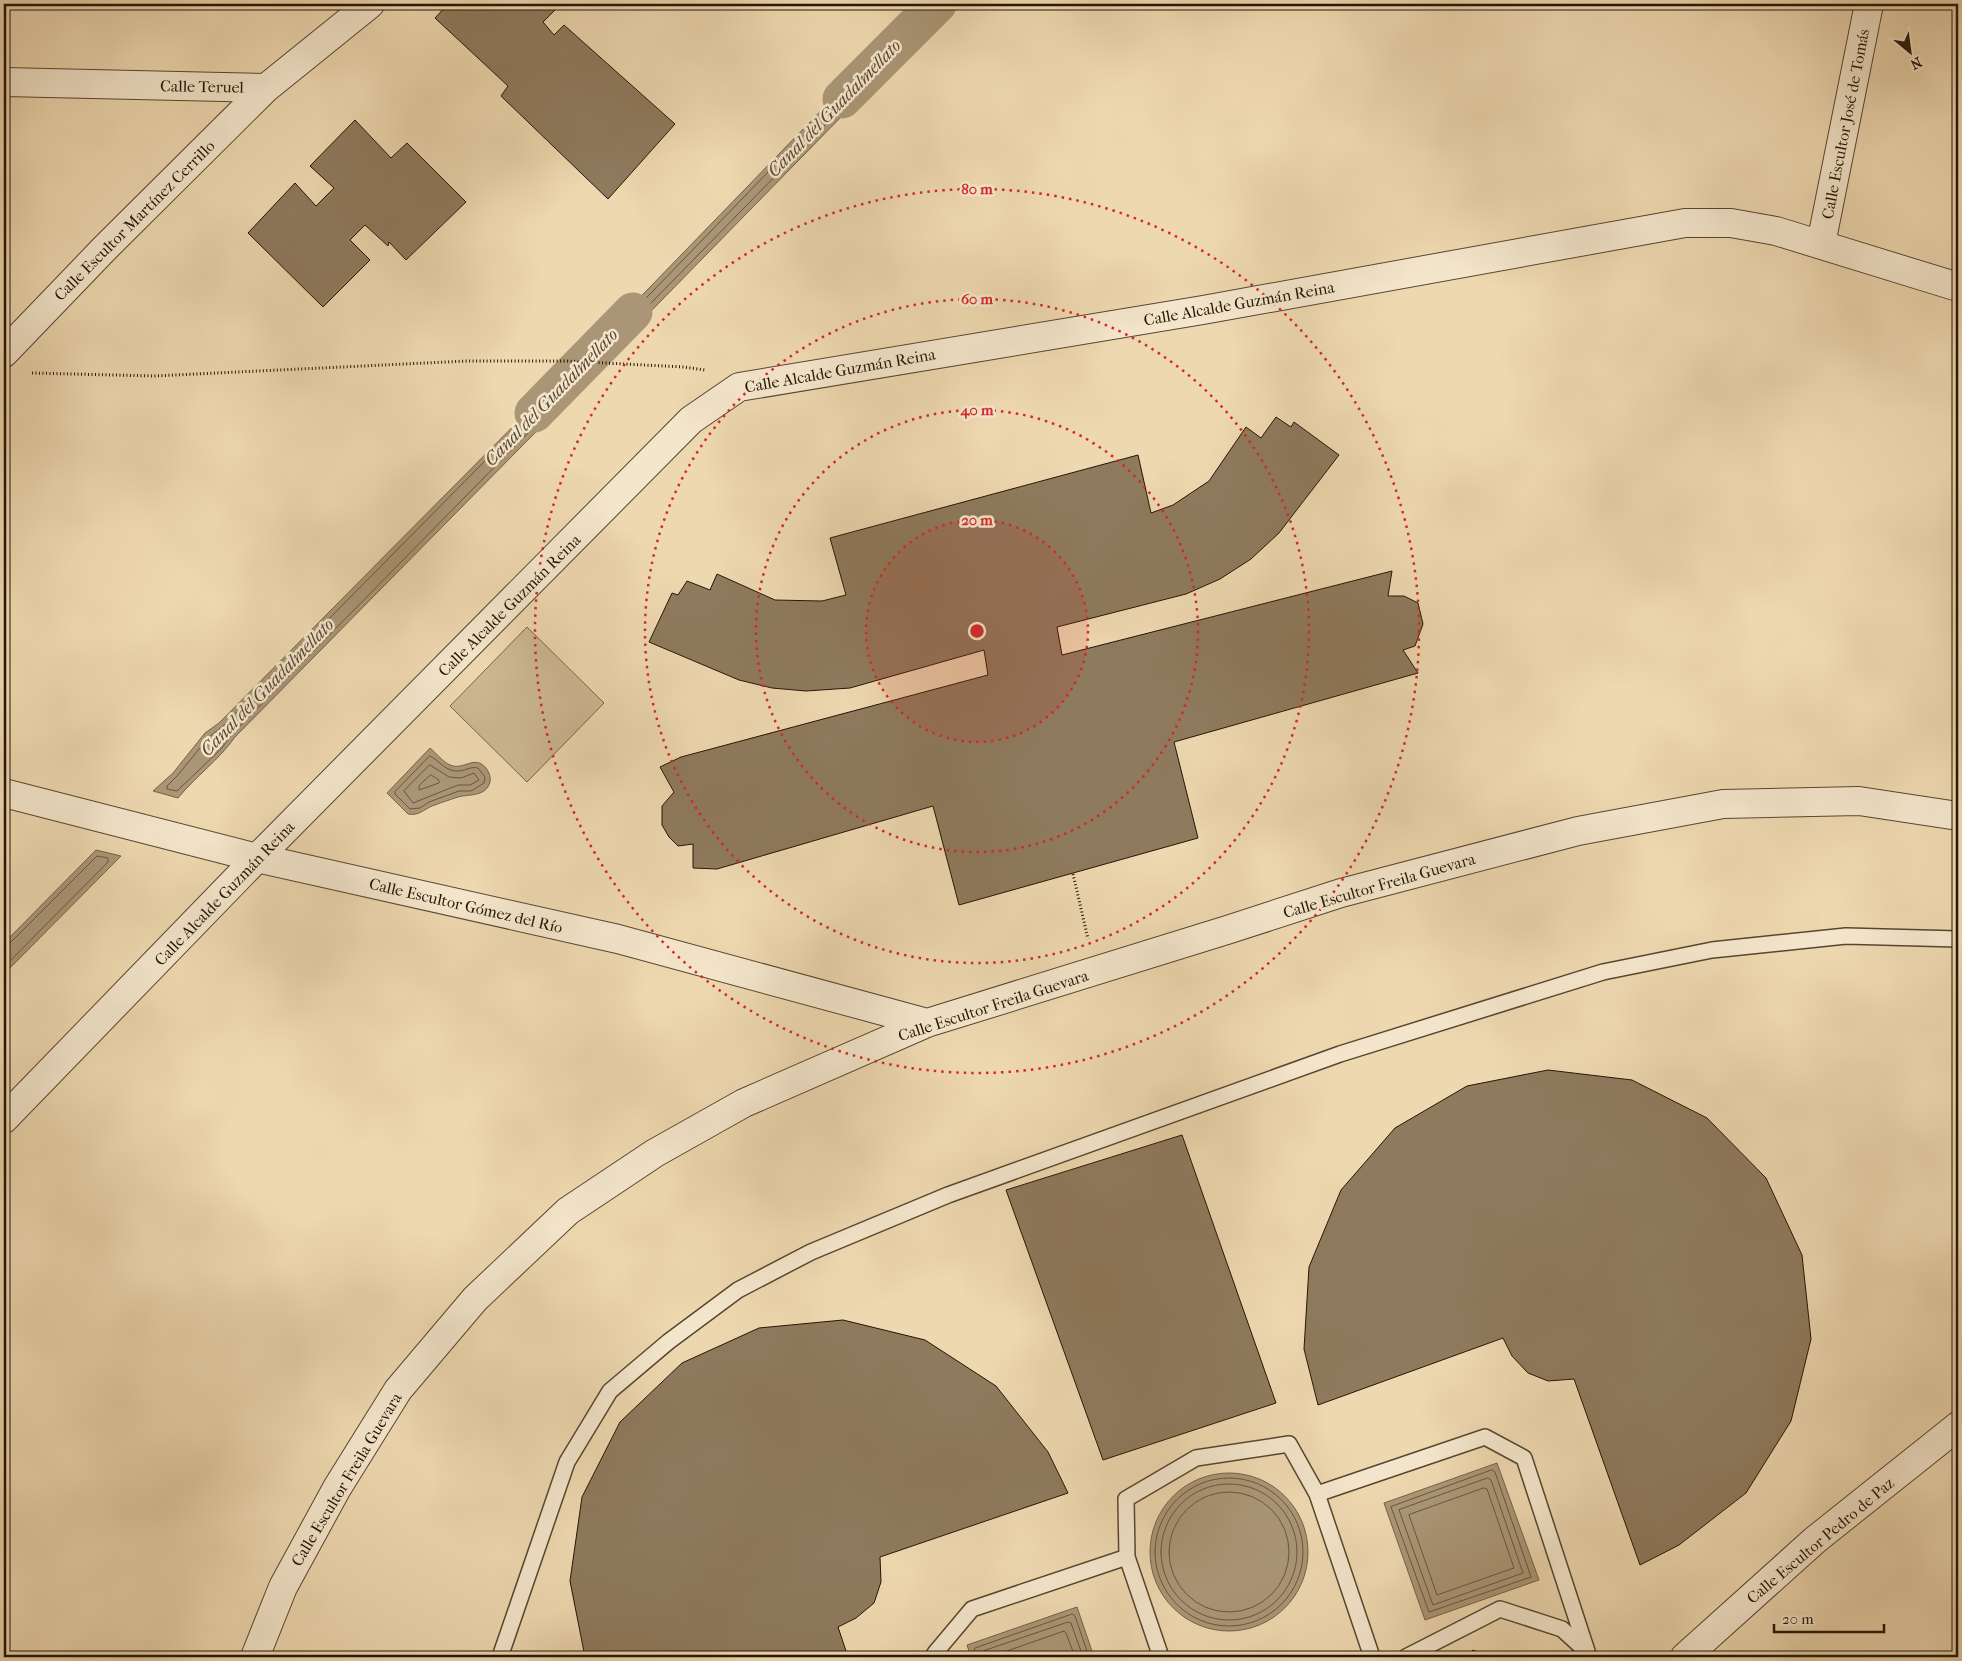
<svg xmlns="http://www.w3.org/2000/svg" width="1962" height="1661" viewBox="0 0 1962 1661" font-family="'IM FELL French Canon',serif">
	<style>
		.green { fill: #ccb793; stroke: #78664c }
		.water { fill: #aa9676; stroke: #756248 }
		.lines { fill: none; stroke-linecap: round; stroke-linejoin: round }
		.shore { stroke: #68563d; stroke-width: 1 }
		.canal { stroke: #aa9676; stroke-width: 39 }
		.building { fill: #8e7a5d; stroke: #251504 }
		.lane-casing { stroke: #57462f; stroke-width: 18 }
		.street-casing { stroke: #57462f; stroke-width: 30 }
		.path { stroke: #251504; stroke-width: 3; stroke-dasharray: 1 2.5; stroke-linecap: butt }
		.lane { stroke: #f4e6cc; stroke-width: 15 }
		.street { stroke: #f4e6cc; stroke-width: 28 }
		.ring { fill: none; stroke: #d62828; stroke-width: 2.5; stroke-dasharray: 2.5 5 }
		.labels { text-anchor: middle; stroke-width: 5; stroke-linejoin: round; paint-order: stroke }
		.street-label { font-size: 16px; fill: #251504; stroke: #f4e6cc }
		.water-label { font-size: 18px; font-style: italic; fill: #5a4932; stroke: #f4e6cc }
		.centre { fill: #d62828; stroke: #f4e6cc; stroke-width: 2.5 }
		.ring-label { font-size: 15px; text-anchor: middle; font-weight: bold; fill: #d62828; stroke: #f4e6cc; stroke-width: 5; stroke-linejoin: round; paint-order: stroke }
	</style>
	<rect width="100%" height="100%" fill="#eed8b0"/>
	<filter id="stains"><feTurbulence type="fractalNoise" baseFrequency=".004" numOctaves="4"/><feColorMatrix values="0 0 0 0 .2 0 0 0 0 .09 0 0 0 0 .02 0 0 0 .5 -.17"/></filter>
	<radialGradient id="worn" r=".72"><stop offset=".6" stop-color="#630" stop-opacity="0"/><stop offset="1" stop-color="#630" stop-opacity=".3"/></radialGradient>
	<!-- green -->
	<path class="green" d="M527 627 604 703 527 782 450 706Z"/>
	<!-- water -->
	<path class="water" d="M929 4H949L895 59 885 49Z
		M874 56 887 70 612 351 589 350Z
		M592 375 235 737C219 760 196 776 178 798L153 791 173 773 205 733 219 723 563 376Z
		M430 748C436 753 443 762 450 765 464 771 474 754 486 768 489 772 491 777 490 782 486 797 469 794 458 797 449 800 440 803 432 806 423 810 419 816 408 814L387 793Z
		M96 850 121 856 4 974V943Z
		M1497 1463 1539 1580 1425 1620 1384 1503Z
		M1150 1552a79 79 0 1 1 158 0a79 79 0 1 1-158 0Z
		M1077 1607 1094 1657H971L967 1645Z"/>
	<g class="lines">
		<!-- shore -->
		<path class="shore" d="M872 65H876L879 69 878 71 610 345H604V342Z
			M574 380 575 385 232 734 221 749 177 791 167 789V786L177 776 209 737 222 727 564 381Z
			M430 756C440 761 446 772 458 771 465 771 471 766 478 768L485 777 484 783 471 791H459L429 802 420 808 410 809 395 794V792Z
			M430 765 449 777 461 778 474 773 479 780 470 785H458L413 803 404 791Z
			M431 775 439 780V783L419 790V786Z
			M4 946 9 944 97 856 108 858V862L4 967
			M1492 1470 1495 1472 1531 1577 1429 1612 1391 1507Z
			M1488 1478 1491 1480 1523 1573 1433 1605 1399 1510Z
			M1155 1552a74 74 0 1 1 148 0a74 74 0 1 1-148 0Z
			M1161 1552a68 68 0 1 1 136 0a68 68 0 1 1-136 0Z
			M1484 1488 1487 1489 1514 1568 1437 1595 1409 1515Z
			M1169 1552a60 60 0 1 1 120 0a60 60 0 1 1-120 0Z
			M976 1657 974 1650 975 1648 1072 1614 1075 1616 1089 1657
			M982 1657 983 1651 1068 1622 1071 1623 1083 1657
			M990 1657 1064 1631 1066 1633 1075 1657"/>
		<!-- canal -->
		<path class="canal" d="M842 99 937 4
			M534 413 633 312"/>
	</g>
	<!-- building -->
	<path class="building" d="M448 4H561L543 22 554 35 564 25 675 124 608 199 501 96 508 86 435 18Z
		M355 120 391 158 407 143 466 202 406 260 389 242 388 246 365 225 350 240 370 260 323 307 248 233 295 183 316 206 334 188 310 166Z
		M1276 417 1291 427 1294 422 1339 455 1279 533 1251 559 1220 579 1186 594 1057 627 1062 655 1392 571 1388 596H1404L1418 603 1423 624 1415 646 1403 650 1418 673 1174 742 1198 838 959 905 933 806 717 869 693 868V844L678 846 669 837 662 825V806L674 792 660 767 681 757 988 675 984 650 850 688 806 691 772 688 739 680 649 642 672 593 678 595 687 581 710 590 717 574 775 600 822 601 846 595 830 538 1138 455 1151 513 1173 505 1209 481 1246 427 1261 438Z
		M1548 1070 1632 1080 1707 1118 1766 1178 1802 1255 1811 1339 1791 1421 1746 1493 1679 1545 1640 1565 1574 1379 1548 1381 1528 1373 1512 1356 1503 1338 1318 1405 1304 1349 1309 1267 1341 1190 1395 1128 1467 1086Z
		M1182 1135 1276 1403 1103 1460 1006 1190Z
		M843 1320 925 1340 996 1386 1048 1452 1068 1493 880 1557 881 1582 874 1603 856 1618 838 1627 848 1657H585L570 1581 582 1497 620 1422 682 1363 759 1328Z
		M1473 1650 1487 1657H1467Z"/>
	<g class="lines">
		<defs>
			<path id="lane" d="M1317 1494 1372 1657
				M1127 1557 1161 1657
				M500 1657 567 1462 610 1391 668 1342 738 1290 811 1252 948 1195 1340 1054 1603 972 1712 950 1846 936 1958 939
				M936 1657 935 1653 972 1609 1127 1557 1126 1499 1196 1458 1289 1444 1317 1494 1485 1437 1524 1458 1587 1651
				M1406 1657 1500 1609 1562 1629 1585 1650"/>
			<path id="street" d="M4 82 266 88 370 4
				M1821 244 1869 4
				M4 353 104 249 266 88
				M4 793 257 858 618 939 927 1023
				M4 1119 257 858 691 420 739 387 1203 310 1685 223H1731L1776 231 1958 287
				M255 1657 283 1587 337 1488 398 1390 475 1299 568 1211 655 1153 744 1103 927 1023 1227 930 1341 893 1578 831 1723 804 1859 801 1958 816
				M1685 1657 1815 1540 1958 1426"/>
		</defs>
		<!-- lane casing -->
		<use href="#lane" class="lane-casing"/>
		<!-- street casing -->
		<use href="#street" class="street-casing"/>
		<!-- path -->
		<path class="path" d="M32 373 154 376 467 361H565L684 367 705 370
			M1073 874 1088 939"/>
		<!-- lane -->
		<use href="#lane" class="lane"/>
		<!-- street -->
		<use href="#street" class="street"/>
	</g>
	<!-- distance rings -->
	<circle cx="977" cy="631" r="111" fill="#d62828" fill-opacity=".12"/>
	<g class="ring">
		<circle cx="977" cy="631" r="111"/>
		<circle cx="977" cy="631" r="221"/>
		<circle cx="977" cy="631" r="332"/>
		<circle cx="977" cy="631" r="442"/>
	</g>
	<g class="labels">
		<!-- street labels -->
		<g class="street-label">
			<text transform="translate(202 86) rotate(1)" y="6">Calle Teruel</text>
			<text transform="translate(1845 124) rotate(-79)" y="6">Calle Escultor José de Tomás</text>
			<text transform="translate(134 220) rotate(-45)" y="6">Calle Escultor Martínez Cerrillo</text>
			<text transform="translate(1239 303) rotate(-10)" y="6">Calle Alcalde Guzmán Reina</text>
			<text transform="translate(840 370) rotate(-10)" y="6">Calle Alcalde Guzmán Reina</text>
			<text transform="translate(509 605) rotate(-45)" y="6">Calle Alcalde Guzmán Reina</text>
			<text transform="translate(1379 885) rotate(-16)" y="6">Calle Escultor Freila Guevara</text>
			<text transform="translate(224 893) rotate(-46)" y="6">Calle Alcalde Guzmán Reina</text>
			<text transform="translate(466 905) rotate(13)" y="6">Calle Escultor Gómez del Río</text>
			<text transform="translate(993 1005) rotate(-18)" y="6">Calle Escultor Freila Guevara</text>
			<text transform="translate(346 1479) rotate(-59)" y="6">Calle Escultor Freila Guevara</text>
			<text transform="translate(1820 1540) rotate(-40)" y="6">Calle Escultor Pedro de Paz</text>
		</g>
		<!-- water labels -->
		<g class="water-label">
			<text transform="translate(834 108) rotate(-46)" y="6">Canal del Guadalmellato</text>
			<text transform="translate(551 397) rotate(-46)" y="6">Canal del Guadalmellato</text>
			<text transform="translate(267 687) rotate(-46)" y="6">Canal del Guadalmellato</text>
		</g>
	</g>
	<circle cx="977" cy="631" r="8" class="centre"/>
	<g class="ring-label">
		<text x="977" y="194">80 m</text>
		<text x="977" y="304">60 m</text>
		<text x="977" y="415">40 m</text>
		<text x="977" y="525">20 m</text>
	</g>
	<!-- margin -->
	<rect width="1962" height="1661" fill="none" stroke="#eed8b0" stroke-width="20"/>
	<rect x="5" y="5" width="1952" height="1651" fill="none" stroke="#251504" stroke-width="2.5"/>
	<rect x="10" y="10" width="1942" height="1641" fill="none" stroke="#251504"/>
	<!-- north arrow -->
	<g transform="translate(1910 52) rotate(151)" stroke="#f4e6cc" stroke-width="4" paint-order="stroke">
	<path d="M0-4L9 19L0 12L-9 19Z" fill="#251504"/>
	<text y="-8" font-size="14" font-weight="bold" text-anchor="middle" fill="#251504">N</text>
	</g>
	<!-- scale -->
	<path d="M1774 1624v8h110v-8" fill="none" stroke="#251504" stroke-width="2.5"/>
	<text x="1782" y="1624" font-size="15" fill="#251504" stroke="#f4e6cc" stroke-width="4" paint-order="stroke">20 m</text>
	<rect width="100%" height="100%" filter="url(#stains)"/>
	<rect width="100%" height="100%" fill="url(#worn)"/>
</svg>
